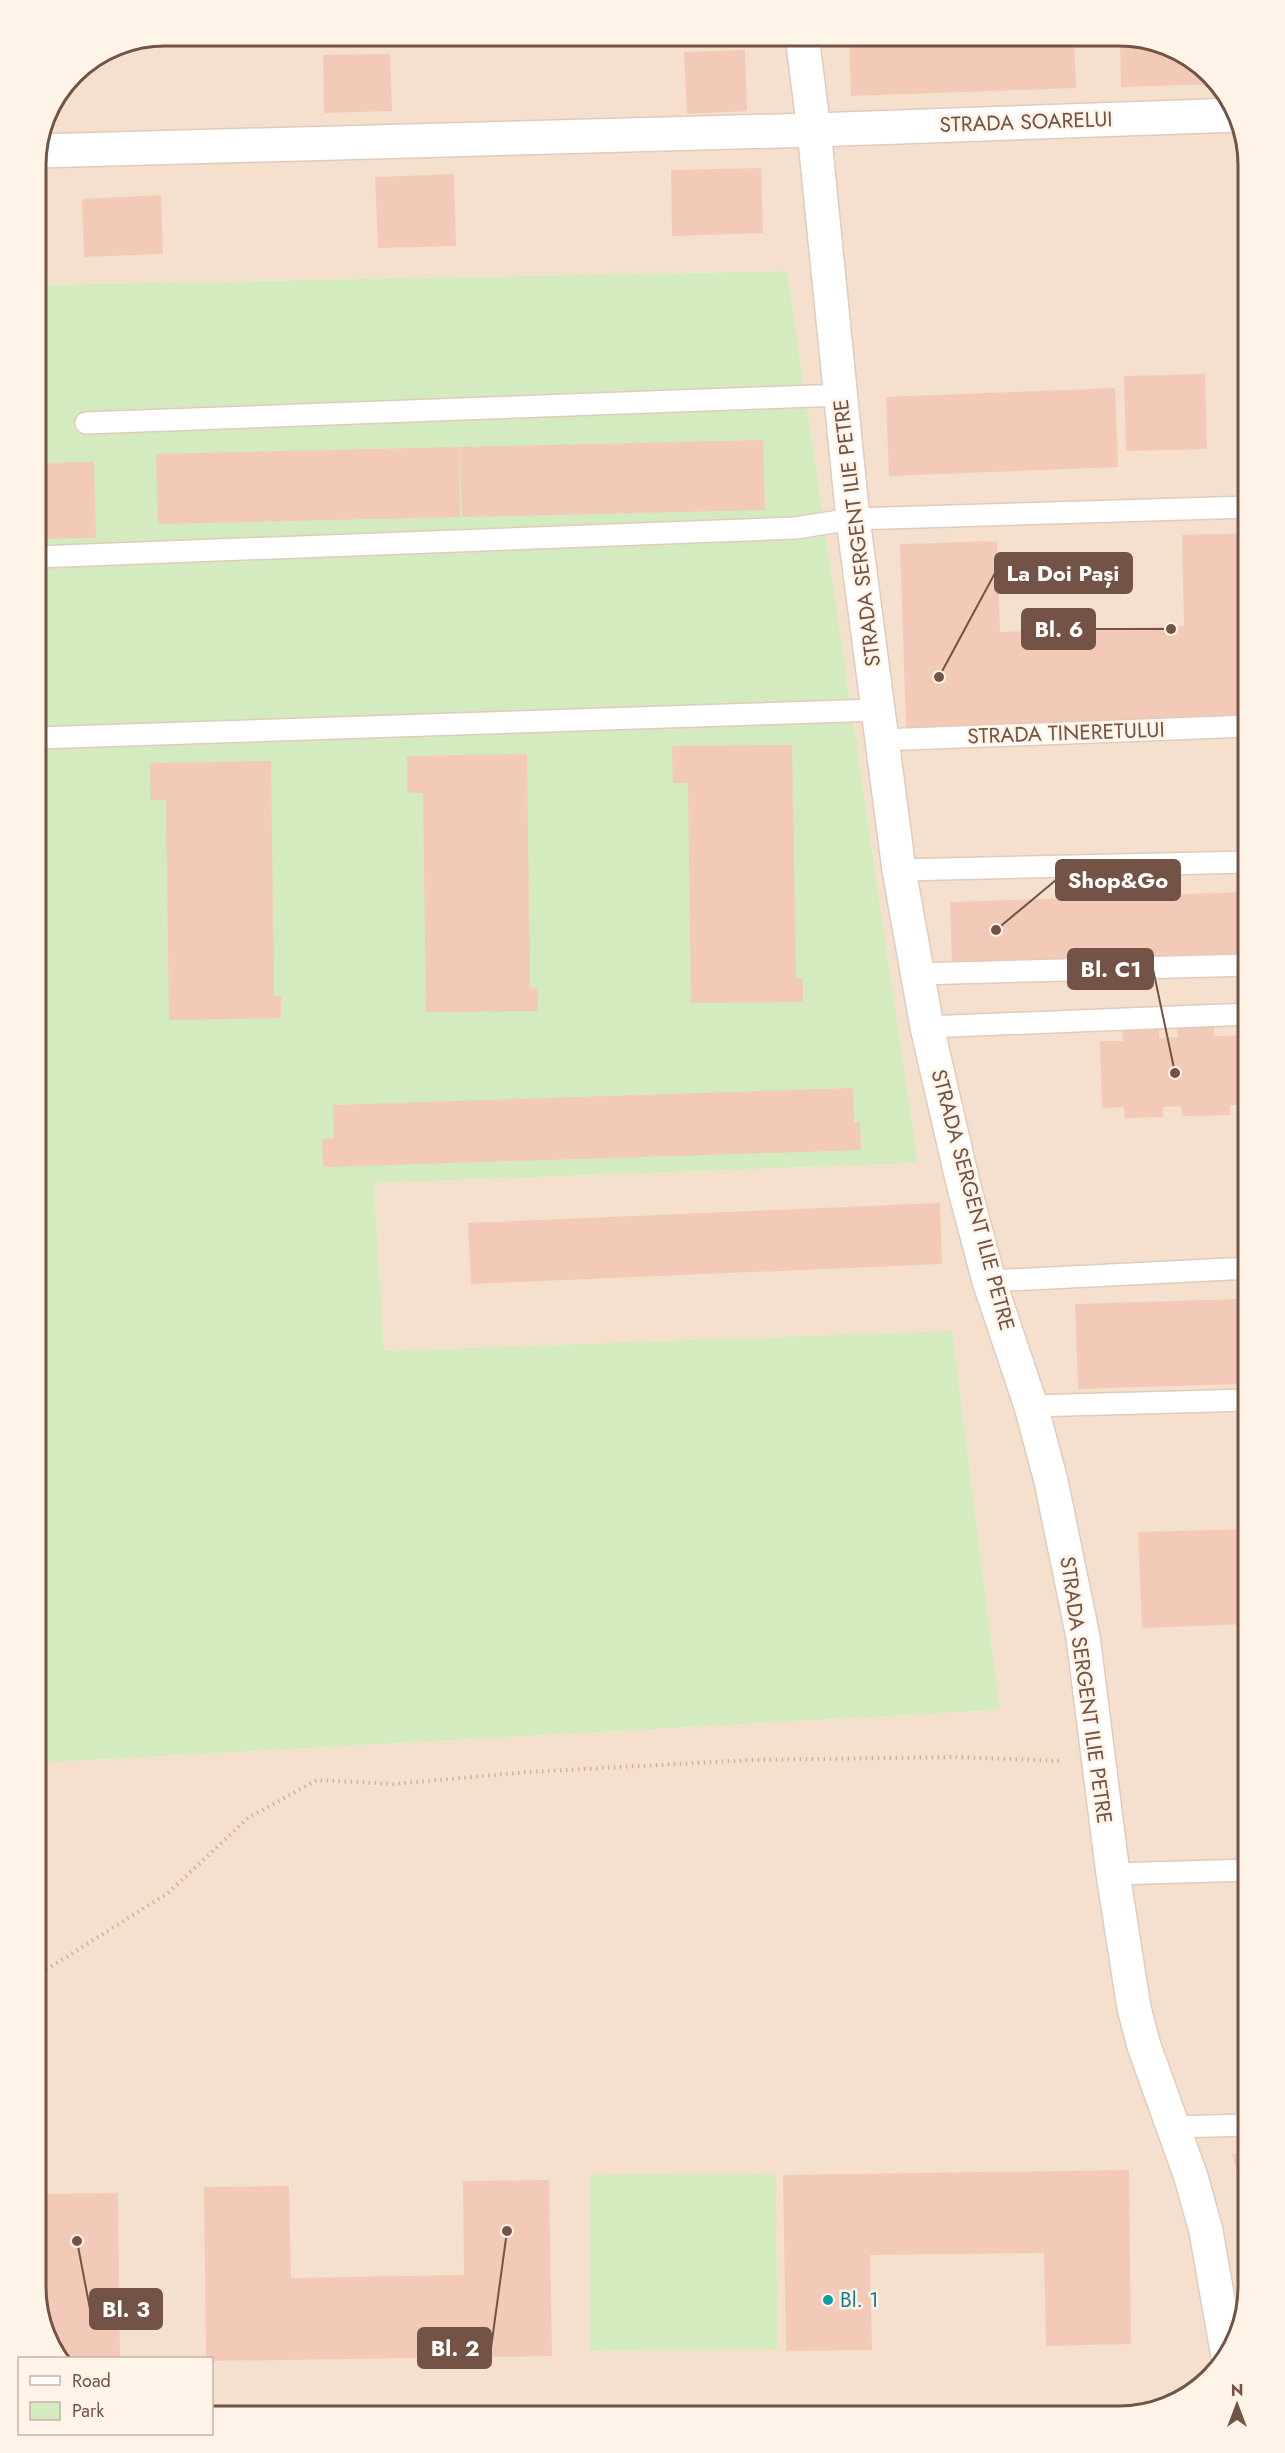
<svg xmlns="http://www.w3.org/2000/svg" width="1285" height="2453" viewBox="0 0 1285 2453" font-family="Jost,sans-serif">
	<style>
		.residential { fill: #f5e0ce }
		.green { fill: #d4eabf }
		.building { fill: #f3cab7 }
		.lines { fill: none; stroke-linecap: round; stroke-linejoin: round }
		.lane-casing { stroke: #e1cbbc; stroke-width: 24 }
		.street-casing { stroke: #e1cbbc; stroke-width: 36 }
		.path { stroke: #d8ad9a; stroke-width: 4; stroke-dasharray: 1.5 4.5; stroke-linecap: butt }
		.lane { stroke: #fff; stroke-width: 21 }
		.street { stroke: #fff; stroke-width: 33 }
		.culture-dot { fill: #0f9aa8; stroke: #fff4e7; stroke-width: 2 }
		.labels { text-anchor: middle; stroke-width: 5; stroke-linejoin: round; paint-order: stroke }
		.street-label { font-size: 21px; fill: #745347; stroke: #fff4e7 }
		.culture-label { font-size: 21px; fill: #0d838f; stroke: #fff4e7; text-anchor: start }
		.rim { fill: none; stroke: #745347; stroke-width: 3 }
		.leader { fill: none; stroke: #745347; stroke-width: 2 }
		.callout-dot { fill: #745347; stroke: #fff4e7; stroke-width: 2 }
		.callout { fill: #745347; stroke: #745347; stroke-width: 2 }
		.callout-label { font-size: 22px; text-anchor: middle; font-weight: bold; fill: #fff }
	</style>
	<rect width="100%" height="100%" fill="#fdefe0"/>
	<!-- residential -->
	<path class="residential" d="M166 36H1128L1198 63 1239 116 1249 166V2288L1227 2360 1169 2407 1119 2417H212V2358H63L46 2337 36 2287V1763L1000 1710 952 1332 384 1351 374 1183 918 1163 787 271 36 285V158L46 116 74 74 116 46Z"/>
	<!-- green -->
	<path class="green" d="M787 271 918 1163 374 1183 384 1351 952 1331 1000 1710 36 1763V285Z
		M776 2174 777 2349 590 2351V2175Z"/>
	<!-- building -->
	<path class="building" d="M849 36H1074L1076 88 851 96Z
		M1120 36H1128L1198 63 1214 84 1121 87Z
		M745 50 747 111 687 114 684 52Z
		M390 54 392 111 324 113 323 55Z
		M761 168 763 233 672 236 671 170Z
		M454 174 456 246 378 248 375 177Z
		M161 195 163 254 84 257 82 199Z
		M1205 374 1207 449 1126 451 1124 376Z
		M1115 388 1118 467 889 476 886 397Z
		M763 440 765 510 462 517 460 447Z
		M459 447 460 517 158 524 156 454Z
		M94 462 96 538 36 539V463Z
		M1249 533V717L906 728 900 544 997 541 1000 632 1184 626 1182 535Z
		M792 745 796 979H803V1002L691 1003 688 783H673L672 746Z
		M527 754 530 989 537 988 538 1011 426 1012 423 793H407V756Z
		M271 761 274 996H281V1018L169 1020 166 800H151L150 763Z
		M1249 892V956L952 965 950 902Z
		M1214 1026V1036L1249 1035V1105H1230V1115L1182 1116 1181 1106 1163 1107V1117L1125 1118 1124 1107 1102 1108 1100 1041H1123L1122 1029 1159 1028V1038L1178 1037 1177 1028Z
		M853 1088 854 1122H860L861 1150 323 1167 322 1139 334 1138 333 1105Z
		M940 1203 942 1264 471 1284 468 1223Z
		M1239 1299 1242 1384 1078 1389 1075 1304Z
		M1249 1529V1624L1142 1628 1138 1532Z
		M1249 2153V2212H1248L1232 2154Z
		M1129 2170 1131 2344 1046 2346 1044 2253 870 2255 872 2350 786 2351 783 2175Z
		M549 2180 552 2356 212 2361V2358H206L204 2187 289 2186 291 2278 464 2275 463 2181Z
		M118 2193 120 2358H63L46 2337 36 2287V2194Z"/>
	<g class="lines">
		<defs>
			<path id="lane" d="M86 423 841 395
				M36 557 795 528 853 519 1249 507
				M36 738 878 710
				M882 740 1249 726
				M899 870 1249 862
				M918 974 1249 965
				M927 1027 1249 1014
				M989 1281 1249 1268
				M1031 1406 1249 1400
				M1113 1874 1249 1870
				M1172 2127 1249 2125"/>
			<path id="street" d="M802 36 814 130 853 519 899 870 927 1027 963 1183 989 1281 1031 1406 1051 1481 1083 1637 1113 1874 1134 2008 1144 2046 1191 2177 1206 2231 1228 2357
				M38 151 814 130 1238 115"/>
		</defs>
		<!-- lane casing -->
		<use href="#lane" class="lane-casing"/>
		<!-- street casing -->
		<use href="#street" class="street-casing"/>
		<!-- path -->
		<path class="path" d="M36 1976 168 1893 248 1818 317 1780 393 1784 528 1772 752 1760 955 1757 1062 1761"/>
		<!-- lane -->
		<use href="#lane" class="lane"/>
		<!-- street -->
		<use href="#street" class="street"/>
	</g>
	<!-- markers -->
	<circle class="culture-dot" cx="828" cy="2300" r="6"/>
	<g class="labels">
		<!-- street labels -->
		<g class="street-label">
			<text transform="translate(1026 122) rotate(-2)" y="7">STRADA SOARELUI</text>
			<text transform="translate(857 533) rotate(-97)" y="7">STRADA SERGENT ILIE PETRE</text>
			<text transform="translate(1066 733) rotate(-2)" y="7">STRADA TINERETULUI</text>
			<text transform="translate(973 1200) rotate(75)" y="7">STRADA SERGENT ILIE PETRE</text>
			<text transform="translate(1086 1690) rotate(82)" y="7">STRADA SERGENT ILIE PETRE</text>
		</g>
		<!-- culture labels -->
		<g class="culture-label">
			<text x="840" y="2307">Bl. 1</text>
		</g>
	</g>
	<!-- crop -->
	<path d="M0 0H1285V2453H0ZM165 46H1119A119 119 0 0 1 1238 165V2287A119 119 0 0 1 1119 2406H165A119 119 0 0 1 46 2287V165A119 119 0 0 1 165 46Z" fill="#fff4e7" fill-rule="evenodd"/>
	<path class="rim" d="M165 46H1119A119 119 0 0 1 1238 165V2287A119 119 0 0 1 1119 2406H165A119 119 0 0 1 46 2287V165A119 119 0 0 1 165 46Z"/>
	<!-- callouts -->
	<path class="leader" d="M939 677L995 573M1171 629L1095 629M996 930L1056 880M1175 1073L1153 969M77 2241L90 2309M507 2231L491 2348"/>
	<g class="callout-dot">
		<circle cx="939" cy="677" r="6"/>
		<circle cx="1171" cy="629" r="6"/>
		<circle cx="996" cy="930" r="6"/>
		<circle cx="1175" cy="1073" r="6"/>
		<circle cx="77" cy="2241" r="6"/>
		<circle cx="507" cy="2231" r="6"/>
	</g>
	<g class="callout">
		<rect x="995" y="553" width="137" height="40" rx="6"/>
		<rect x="1022" y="609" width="73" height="40" rx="6"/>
		<rect x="1056" y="860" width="124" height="40" rx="6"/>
		<rect x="1068" y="949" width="85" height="40" rx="6"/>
		<rect x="90" y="2289" width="72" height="40" rx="6"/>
		<rect x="418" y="2328" width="73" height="40" rx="6"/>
	</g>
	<g class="callout-label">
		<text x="1063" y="581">La Doi Pași</text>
		<text x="1059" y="637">Bl. 6</text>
		<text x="1118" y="888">Shop&amp;Go</text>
		<text x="1111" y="977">Bl. C1</text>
		<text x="126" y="2317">Bl. 3</text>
		<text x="455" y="2356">Bl. 2</text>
	</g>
	<!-- legend -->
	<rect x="18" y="2357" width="195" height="78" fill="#fff4e7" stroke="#c7b4a7" stroke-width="1.5"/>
	<rect x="30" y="2376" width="30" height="9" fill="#ffffff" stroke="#c7b4a7" stroke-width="1.5"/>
	<text x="72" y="2387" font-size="18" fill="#745347">Road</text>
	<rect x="30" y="2402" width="30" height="18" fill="#d4eabf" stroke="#c7b4a7" stroke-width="1.5"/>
	<text x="72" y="2417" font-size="18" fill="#745347">Park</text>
	<!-- north arrow -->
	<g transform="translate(1237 2405)" stroke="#fff4e7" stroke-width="4.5" paint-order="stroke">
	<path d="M0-4.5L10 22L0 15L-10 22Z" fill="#745347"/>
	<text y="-9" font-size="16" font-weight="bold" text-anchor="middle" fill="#745347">N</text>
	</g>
</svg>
